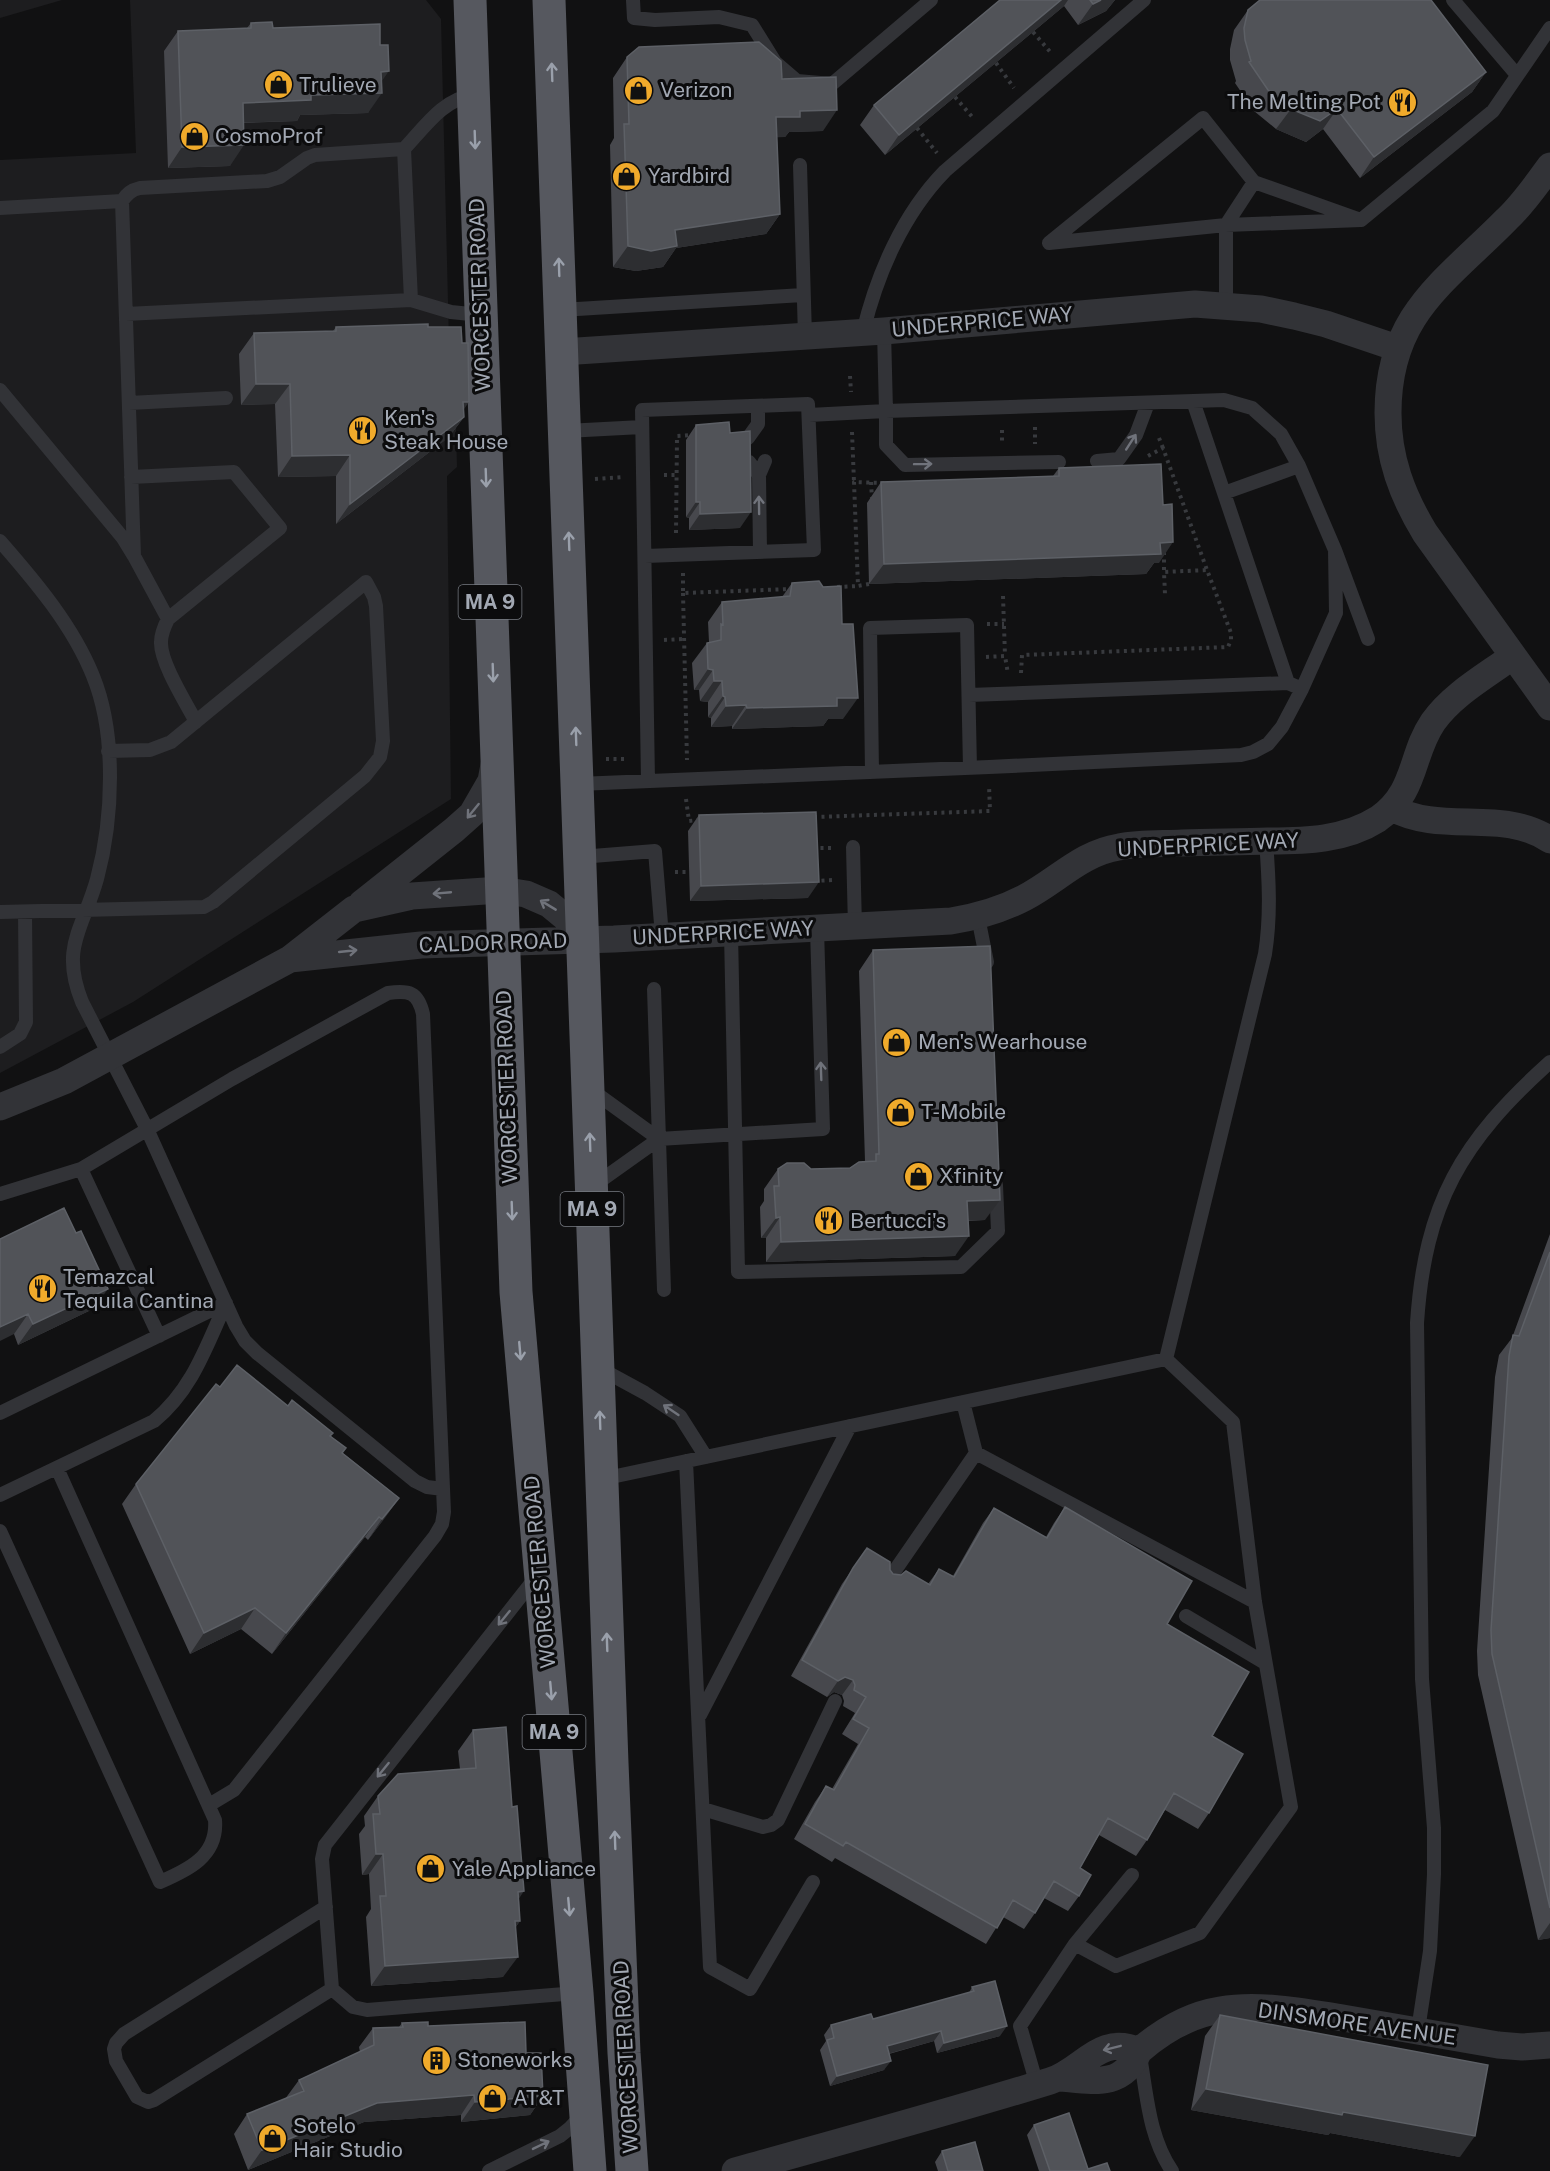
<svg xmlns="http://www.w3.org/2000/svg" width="1550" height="2171" viewBox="0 0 1550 2171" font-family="'Public Sans',sans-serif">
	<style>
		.built { fill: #1d1d1f }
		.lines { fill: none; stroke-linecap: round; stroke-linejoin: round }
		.path { stroke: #383a3e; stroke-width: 4; stroke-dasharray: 3 4.5; stroke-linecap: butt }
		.service { stroke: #323337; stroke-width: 14 }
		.minor { stroke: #323337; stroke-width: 27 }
		.trunk { stroke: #56585f; stroke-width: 33 }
		.wall { fill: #47484d }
		.shaded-wall { fill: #2d2e31 }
		.building { fill: #515358; stroke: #5d6066; stroke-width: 1.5 }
		.oneway { stroke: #9aa0ab }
		.oneway2 { stroke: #70737b }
		.labels { text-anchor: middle; stroke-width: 6; stroke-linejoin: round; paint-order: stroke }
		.shield { fill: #0c0c0d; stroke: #757981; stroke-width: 1.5 }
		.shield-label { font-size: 20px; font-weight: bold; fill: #a2a8b3 }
		.poi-label { font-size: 21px; fill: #a2a8b3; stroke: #0c0c0d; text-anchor: start }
		.street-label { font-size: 21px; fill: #a2a8b3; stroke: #0c0c0d }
	</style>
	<rect width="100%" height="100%" fill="#111112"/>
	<!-- built -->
	<path class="built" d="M0 0H62L0 18Z
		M130 0H426L441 19 449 342 454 355 457 467 447 476 451 799 133 1002 0 1073V160L136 153Z"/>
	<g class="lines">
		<!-- path -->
		<path class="path" d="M1033 32 1052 54
			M996 63 1014 88
			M955 97 974 119
			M917 128 937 153
			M850 376 851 392
			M1035 427V444
			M1002 430V444
			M852 432 854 482
			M1159 438 1163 448
			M1148 456 1163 448 1207 570
			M664 475H678
			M595 479 623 477
			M871 482 872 499
			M676 533 677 436 693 435
			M1164 552V572
			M683 573V593L791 589
			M869 584 858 586 854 482 885 483
			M837 587 858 586
			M683 593 687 760
			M1003 596 1005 656
			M987 624H1004
			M664 640 684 639
			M986 657 1005 656 1008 674
			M1021 673 1022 655 1228 647 1231 640V633L1207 570 1164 572 1165 594
			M606 759H624
			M686 799 689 821 698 820
			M814 817 990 811 989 785
			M813 848H833
			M675 872H686
			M814 881 834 880"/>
		<!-- service -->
		<path class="service" d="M633 0 634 18 655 20 719 17 752 25 775 62 797 81 832 84 931 0
			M1453 0 1517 75
			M404 149 411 300
			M800 165 805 336
			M1254 182 1226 225 1049 243 1203 118 1254 182 1361 220
			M0 208 122 201
			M1226 305V225L1361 220 1493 111 1550 28
			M561 310 803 295
			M126 314 411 300 451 312 480 315
			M884 331 886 411 1224 400 1252 408 1281 434 1299 466 1335 550 1368 639
			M863 332C877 274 903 214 945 171L1144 0
			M0 390 123 538 134 556 168 619
			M1193 401 1288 683
			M129 403 226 398
			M809 415 886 411V445L905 465 1059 462
			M566 431 642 427
			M748 438 758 424V406
			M1097 461 1119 459 1136 435 1148 403
			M749 462 759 475 760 552
			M759 475 765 461
			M131 477 234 472 280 528 168 619C164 627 161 634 161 642 160 662 186 703 196 722
			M1224 493 1299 466
			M0 541C35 581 73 626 93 676 117 735 113 819 97 879 83 929 60 947 82 1002L147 1129 236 1326 245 1341 257 1353 415 1481 427 1487 443 1489
			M134 556 122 201C127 194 131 190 140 188L267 181 280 177 307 158 315 155 404 149C424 128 443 99 473 95
			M645 556 814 550 808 404 642 410 648 781
			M969 695 1288 683 1302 689
			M872 772 870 628 967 625 970 768
			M578 784 989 767 1241 755 1253 752 1268 744 1282 727 1302 689 1336 613 1335 550
			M853 847 855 927
			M580 857 655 851 662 936
			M0 912 204 907 213 902 365 776 380 757 383 741 376 606 374 597 366 582 171 742 150 750 108 751
			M978 917 987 962
			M731 933 738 1272 961 1267 998 1231 996 1185
			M654 989 664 1290
			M0 1047 20 1034 26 1022 25 912
			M590 1089 659 1139
			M81 1169 159 1336
			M593 1186 659 1139 823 1129 817 929
			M0 1194 81 1169 232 1079 388 993C409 990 418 992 423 1014L444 1512 442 1524 435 1536 234 1790 209 1805
			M599 1368 645 1393 680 1416 706 1457
			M0 1413 226 1303
			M976 1453 1255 1602
			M686 1461 710 1967 750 1989 813 1882
			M602 1479 1166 1359 1265 954C1271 916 1269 880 1266 841
			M0 1495 154 1421C192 1390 206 1347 226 1303
			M0 1531 160 1882C188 1870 218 1856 215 1820L57 1468
			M536 1577 325 1845 322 1859 332 1989 353 2007 367 2010 577 1993
			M887 1582 976 1453 963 1402
			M1186 1616 1265 1663
			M700 1715 850 1426
			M703 1809 763 1827 771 1825 778 1820 835 1701
			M1132 1875 1075 1944 1116 1966 1200 1933 1291 1807 1255 1602 1233 1422 1166 1359
			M326 1907 124 2034 116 2043 114 2049 116 2061 137 2097 148 2102 154 2100 332 1989
			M1418 2030 1430 1951 1434 1874V1828L1422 1679 1417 1323C1425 1203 1461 1142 1550 1062
			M1140 2056C1147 2096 1149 2137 1172 2171
			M1037 2085 1020 2026 1075 1944
			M489 2171 560 2136 570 2128 581 2116"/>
		<!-- minor -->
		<path class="minor" d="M1550 166C1537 184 1523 204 1507 219 1444 283 1388 314 1388 413 1388 458 1402 495 1425 533L1550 707
			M562 352 884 331 1195 304 1261 309 1294 316 1326 324 1397 348
			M1392 808C1441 835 1504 808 1550 840
			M362 903 454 830 472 814 491 781 494 765
			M290 959 421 945 614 939 951 921C976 917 1001 910 1024 898 1057 881 1081 853 1119 847 1139 843 1161 844 1182 843 1211 842 1240 842 1268 841 1306 841 1345 840 1378 819 1417 792 1410 756 1433 722 1453 694 1486 676 1513 656
			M0 1107 64 1081 290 959 354 909 412 896 500 890 526 894 549 904 566 918 583 940
			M1139 2051C1162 2031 1189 2015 1220 2010 1260 2003 1304 2012 1343 2018 1395 2027 1446 2036 1498 2045L1522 2047 1550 2045
			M735 2171C840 2142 946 2113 1050 2081 1083 2071 1099 2033 1139 2051 1123 2088 1094 2081 1060 2078"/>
		<!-- trunk -->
		<path class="trunk" d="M470 0 516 1292 577 1993 590 2171
			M549 0 612 1763 624 2053 632 2171"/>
	</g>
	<!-- wall -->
	<path class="wall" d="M1000 0H1115L1106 11 1078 25 1064 6 885 155 860 125 874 105Z
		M1248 10 1486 72 1472 92 1360 178 1323 129 1306 142 1276 129 1254 111 1235 83 1236 81 1230 60V49L1234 30Z
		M251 23 273 28 382 81 368 113 300 115 297 121 243 123 230 166 168 168 164 51 178 31 247 28Z
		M627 57 782 79 823 131 789 132 785 137H777L780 214 766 234 676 248 663 267 636 271 613 267 610 145 614 138 613 78Z
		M336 327H428L463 410 464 417 449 437 336 524V476L278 477 275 404 241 405 239 354 254 333 333 331Z
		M696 425 730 433 740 528 689 530V518L686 517V440Z
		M1059 468 1159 563H1154L1146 574 869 584 867 503 881 482 1053 476Z
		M792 583 843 719H828L823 726 732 729V726L711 727V718L708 717V702L700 701 699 690H694L692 663 707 643 709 642 708 622 722 602 782 597Z
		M699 815 808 898 690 901 688 831Z
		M873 950 985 1220 968 1221 955 1256 766 1262V1238H761L760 1207 764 1201V1189L778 1169H811L850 1168 865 1161 859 971Z
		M1550 1234V1938L1538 1940 1478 1675 1477 1651 1495 1377 1499 1355 1512 1338Z
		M0 1239 93 1309 18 1345 14 1334Z
		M220 1387 288 1406 331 1436 343 1453 399 1498 368 1540 365 1537 272 1654 241 1629 190 1654 122 1504 136 1484Z
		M1065 1507 1167 1624 1212 1736 1209 1813 1198 1829 1165 1810 1147 1840 1136 1856 1099 1835 1080 1868 1079 1896 1068 1911 1044 1898 1035 1913 1024 1929 1003 1917 986 1944 835 1858 832 1862 794 1839 815 1802 826 1786 832 1789 858 1744 842 1734 855 1713 843 1706 844 1701 842 1695 834 1692 827 1697 791 1676 842 1584 867 1548 893 1574 928 1584 939 1569 953 1576 983 1523 994 1508 1046 1537 1054 1523Z
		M473 1730 519 1899 520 1921 515 1928 503 1977 371 1986 366 1917 371 1909 369 1874 362 1875 359 1834 365 1826 364 1816 378 1796 460 1769 458 1751Z
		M972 1987 1000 2036 937 2053 934 2041 889 2054 884 2070 830 2086 820 2050 826 2041 824 2035 831 2025 873 2019 969 1993Z
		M1220 2015 1460 2157 1330 2133 1328 2135 1191 2110 1205 2036Z
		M402 2023 428 2026 526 2053 543 2096 530 2115 461 2122V2115L364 2122 248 2170 234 2134 247 2114 285 2099 299 2080 360 2052 359 2047 373 2028 399 2027Z
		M1034 2125 1088 2169 1110 2171H1039L1027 2135Z
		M942 2151 983 2171H938L935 2162Z"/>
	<!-- shaded-wall -->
	<path class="shaded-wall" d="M1061 0H1068L1064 6 885 155 899 135Z
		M1101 0H1115L1106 11 1078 25 1093 4Z
		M389 71 374 92 381 72Z
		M1486 72 1472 92 1360 178 1374 157Z
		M382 93 368 113 300 115 297 121 228 123 243 103 311 95Z
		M1291 109H1337L1323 129 1306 142 1276 129Z
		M837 110 823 131 789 132 785 137 762 138 776 117 800 111Z
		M244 145 230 166 168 168 182 147Z
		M780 214 766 234 676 248 663 267 636 271 613 267 628 246 675 230Z
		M256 384H290L275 404 241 405Z
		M463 402H469L455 422Z
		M464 417 449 437 336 524 350 504Z
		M350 455 336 476 278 477 292 456Z
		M696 502H700L689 518 686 517Z
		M751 512 740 528 689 530 700 514Z
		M1173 542 1159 563H1154L1146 574 869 584 884 564Z
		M708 669 713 670 699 690H694Z
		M714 681H722L708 702 700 701Z
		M723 696 725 697 711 718 708 717Z
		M837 698H858L843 719H828L823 726 732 729 747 708Z
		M746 705 732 726 711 727 726 706Z
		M819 882 808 898 690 901 701 886Z
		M1000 1200 985 1220 953 1221 967 1201Z
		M780 1217 766 1238H761L776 1218Z
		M969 1236 955 1256 766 1262 781 1242Z
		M108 1289 93 1309 18 1345 33 1324Z
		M28 1314 14 1334 0 1341V1327Z
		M399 1498 385 1518 368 1540 382 1519Z
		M379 1517 365 1537 272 1654 286 1633Z
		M255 1608 241 1629 190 1654 204 1633Z
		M845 1677 853 1680 842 1695 834 1692 827 1697 838 1681Z
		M376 1854H383L369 1874 362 1875Z
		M524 1891 510 1912 518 1892Z
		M515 1921H520L506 1941Z
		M1550 1923V1938L1538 1940Z
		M518 1957 503 1977 371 1986 385 1966Z
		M1007 2026 1000 2036 937 2053 944 2043Z
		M941 2031 934 2041 880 2056 887 2046Z
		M891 2061 884 2070 830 2086 837 2076Z
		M1206 2089 1343 2112 1475 2136 1460 2157 1330 2133 1328 2135 1191 2110Z
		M474 2095 461 2115 364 2122 248 2170 262 2150 377 2103Z
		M543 2096 530 2115 461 2122 475 2102Z"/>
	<!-- building -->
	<path class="building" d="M1000 0H1061L899 135 874 105Z
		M1090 0H1101L1093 4Z
		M1260 0H1431L1486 72 1374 157 1337 109 1320 121 1291 109 1268 90 1249 62 1251 61 1245 40 1244 28 1248 10Z
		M272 22 273 28 380 24V45H388L389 71 381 72 382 93 311 95V100L243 103 244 145 182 147 178 31 251 28V23Z
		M759 42 781 61 782 79 836 77 837 110 800 111V117H776L780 214 675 230 677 246 651 251 628 246 624 124H629L627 57 639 47Z
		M428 324V327H461L462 343H468L469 402H463L464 417 350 504V455L292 456 290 384H256L254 333 336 331V327Z
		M729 422 730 433 750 431 751 512 700 514V502H696V425Z
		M1161 464 1163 505 1172 504 1173 542 1160 543 1161 554 884 564 881 482 1059 476V468Z
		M819 581 823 587 841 586 842 624H853L858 698H837V706L747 708 746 705 726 706 725 697 723 696 722 681H714L713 670 708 669 707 643 721 640V624L723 625 722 602 790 596 792 583Z
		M816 812 819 882 701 886 699 815Z
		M990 946 1000 1200 967 1201 969 1236 781 1242 780 1217 776 1218 774 1186H779L778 1169 787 1163H804L811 1169 850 1168 859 1162 876 1161V1154H879L873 950Z
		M64 1208 76 1233 81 1231 108 1289 33 1324 28 1314 0 1327V1239Z
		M1550 1252V1908L1492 1654 1491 1630 1509 1356 1513 1335 1519 1336Z
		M237 1365 288 1406 292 1400 333 1433 330 1436 346 1448 342 1453 399 1498 382 1519 379 1517 286 1633 255 1608 204 1633 136 1484 216 1384 220 1387Z
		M1065 1507 1192 1581 1167 1624 1249 1672 1212 1736 1243 1754 1209 1813 1174 1793 1147 1840 1108 1818 1080 1868 1091 1875 1079 1896 1054 1881 1035 1913 1013 1900 997 1928 846 1842 843 1846 805 1824 826 1786 834 1790 869 1728 853 1719 866 1697 854 1690 855 1685 853 1680 845 1677 838 1681 802 1660 853 1568 867 1548 890 1562V1570L893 1574 901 1575 906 1571 930 1585 939 1569 954 1577 994 1508 1047 1538Z
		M506 1727 512 1807 517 1806 524 1891 518 1892 520 1921H515L518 1957 385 1966 380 1896H386L383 1854H376L373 1814H380L378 1796 398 1774 476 1768 473 1730Z
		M995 1981 1007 2026 944 2043 941 2031 887 2046 891 2061 837 2076 827 2040 834 2038 831 2025 871 2014 873 2019 974 1991 972 1987Z
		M1220 2015 1488 2065 1475 2136 1343 2112 1342 2115 1206 2089Z
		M428 2022V2026L525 2022 526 2053H541L543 2096 475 2102 474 2095 377 2103 262 2150 247 2114 304 2091 299 2080 374 2045 373 2028 403 2027 402 2023Z
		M1069 2113 1088 2169 1107 2163 1110 2171H1050L1034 2125Z
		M975 2142 983 2171H948L942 2151Z"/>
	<!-- one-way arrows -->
	<defs><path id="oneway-shaft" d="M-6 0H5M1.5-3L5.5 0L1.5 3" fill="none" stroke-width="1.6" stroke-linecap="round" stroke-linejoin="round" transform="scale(1.5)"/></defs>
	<g class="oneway">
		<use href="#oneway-shaft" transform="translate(552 72) rotate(-92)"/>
		<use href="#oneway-shaft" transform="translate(475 140) rotate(88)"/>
		<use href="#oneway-shaft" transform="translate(559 267) rotate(-92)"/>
		<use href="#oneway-shaft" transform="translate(486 478) rotate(88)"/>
		<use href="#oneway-shaft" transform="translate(569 541) rotate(-92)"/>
		<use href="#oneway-shaft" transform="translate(493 673) rotate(88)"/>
		<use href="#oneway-shaft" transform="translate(576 736) rotate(-92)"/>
		<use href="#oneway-shaft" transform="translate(590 1142) rotate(-92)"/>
		<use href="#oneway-shaft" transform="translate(512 1211) rotate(88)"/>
		<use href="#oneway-shaft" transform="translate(520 1351) rotate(85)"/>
		<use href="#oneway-shaft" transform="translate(600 1420) rotate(-92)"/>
		<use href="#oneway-shaft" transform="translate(607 1642) rotate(-92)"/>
		<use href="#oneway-shaft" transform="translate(551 1691) rotate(85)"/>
		<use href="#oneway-shaft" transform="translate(615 1840) rotate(-92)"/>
		<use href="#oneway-shaft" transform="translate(569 1907) rotate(85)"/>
	</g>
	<g class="oneway2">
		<use href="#oneway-shaft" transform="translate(1131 442) rotate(-57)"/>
		<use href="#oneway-shaft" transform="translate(923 464) rotate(-1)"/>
		<use href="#oneway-shaft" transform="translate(759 505) rotate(-91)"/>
		<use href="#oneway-shaft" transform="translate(473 811) rotate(129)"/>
		<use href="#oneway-shaft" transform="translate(442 893) rotate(175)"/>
		<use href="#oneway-shaft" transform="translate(548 905) rotate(-149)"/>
		<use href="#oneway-shaft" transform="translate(348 951) rotate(-6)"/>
		<use href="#oneway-shaft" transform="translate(821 1071) rotate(-92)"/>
		<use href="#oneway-shaft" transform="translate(671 1410) rotate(-146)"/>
		<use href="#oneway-shaft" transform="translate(504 1618) rotate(129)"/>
		<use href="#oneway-shaft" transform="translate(383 1770) rotate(129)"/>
		<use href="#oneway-shaft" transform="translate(1112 2048) rotate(166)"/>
		<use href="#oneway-shaft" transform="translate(541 2145) rotate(-26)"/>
	</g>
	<!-- icons -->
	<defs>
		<symbol id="shop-disc" viewBox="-11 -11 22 22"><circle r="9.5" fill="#f0aa2b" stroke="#0c0c0d"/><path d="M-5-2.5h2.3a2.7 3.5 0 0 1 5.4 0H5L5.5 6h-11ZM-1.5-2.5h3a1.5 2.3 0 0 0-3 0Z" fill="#111"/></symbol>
		<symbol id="restaurant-disc" viewBox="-11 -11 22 22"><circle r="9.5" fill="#f0aa2b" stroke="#0c0c0d"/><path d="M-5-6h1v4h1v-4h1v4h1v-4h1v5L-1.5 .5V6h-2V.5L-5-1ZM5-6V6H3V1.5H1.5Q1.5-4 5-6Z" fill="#111"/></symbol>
		<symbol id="building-disc" viewBox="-11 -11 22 22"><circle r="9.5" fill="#f0aa2b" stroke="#0c0c0d"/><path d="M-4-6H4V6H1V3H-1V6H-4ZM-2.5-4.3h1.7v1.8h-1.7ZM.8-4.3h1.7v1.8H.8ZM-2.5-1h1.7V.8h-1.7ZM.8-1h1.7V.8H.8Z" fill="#111"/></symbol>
	</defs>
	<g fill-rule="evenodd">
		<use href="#shop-disc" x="262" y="68" width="33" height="33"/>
		<use href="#shop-disc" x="622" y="74" width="33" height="33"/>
		<use href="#restaurant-disc" x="1386" y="86" width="33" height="33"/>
		<use href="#shop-disc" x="178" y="120" width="33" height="33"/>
		<use href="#shop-disc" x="610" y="160" width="33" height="33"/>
		<use href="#restaurant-disc" x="346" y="414" width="33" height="33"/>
		<use href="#shop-disc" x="880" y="1026" width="33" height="33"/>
		<use href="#shop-disc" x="884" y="1096" width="33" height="33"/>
		<use href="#shop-disc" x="902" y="1160" width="33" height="33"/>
		<use href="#restaurant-disc" x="812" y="1204" width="33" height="33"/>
		<use href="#restaurant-disc" x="26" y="1272" width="33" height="33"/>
		<use href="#shop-disc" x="414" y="1852" width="33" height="33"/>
		<use href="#building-disc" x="420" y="2044" width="33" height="33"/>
		<use href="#shop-disc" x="476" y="2082" width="33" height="33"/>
		<use href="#shop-disc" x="256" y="2122" width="33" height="33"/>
	</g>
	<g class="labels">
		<!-- shield labels -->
		<g class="shield">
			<rect x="458.5" y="585" width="63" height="34" rx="4.5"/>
			<rect x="560.5" y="1192" width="63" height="34" rx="4.5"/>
			<rect x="522.5" y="1715" width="63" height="34" rx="4.5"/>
		</g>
		<g class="shield-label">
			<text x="490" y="609">MA 9</text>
			<text x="592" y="1216">MA 9</text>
			<text x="554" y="1739">MA 9</text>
		</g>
		<!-- poi labels -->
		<g class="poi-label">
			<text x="299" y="92">Trulieve</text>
			<text x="660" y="97">Verizon</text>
			<text x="1381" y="109" text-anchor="end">The Melting Pot</text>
			<text x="215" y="143">CosmoProf</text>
			<text x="648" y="183">Yardbird</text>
			<text x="384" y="425">Ken's<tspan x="384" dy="24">Steak House</tspan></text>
			<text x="918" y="1049">Men's Wearhouse</text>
			<text x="921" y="1119">T-Mobile</text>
			<text x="939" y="1183">Xfinity</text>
			<text x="850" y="1228">Bertucci's</text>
			<text x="63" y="1284">Temazcal<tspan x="63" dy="24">Tequila Cantina</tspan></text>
			<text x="452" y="1876">Yale Appliance</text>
			<text x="457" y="2067">Stoneworks</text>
			<text x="513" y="2105">AT&amp;T</text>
			<text x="293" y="2133">Sotelo<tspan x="293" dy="24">Hair Studio</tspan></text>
		</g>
		<!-- street labels -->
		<g class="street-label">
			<text transform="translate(480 295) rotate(-92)" y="7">WORCESTER ROAD</text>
			<text transform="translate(982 322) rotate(-5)" y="7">UNDERPRICE WAY</text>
			<text transform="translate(1208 845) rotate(-3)" y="7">UNDERPRICE WAY</text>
			<text transform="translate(723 933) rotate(-3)" y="7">UNDERPRICE WAY</text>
			<text transform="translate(493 943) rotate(-2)" y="7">CALDOR ROAD</text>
			<text transform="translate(507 1087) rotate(-92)" y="7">WORCESTER ROAD</text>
			<text transform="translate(540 1572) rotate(-95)" y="7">WORCESTER ROAD</text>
			<text transform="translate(1357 2024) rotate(8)" y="7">DINSMORE AVENUE</text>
			<text transform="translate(626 2057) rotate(-93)" y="7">WORCESTER ROAD</text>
		</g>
	</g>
</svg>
